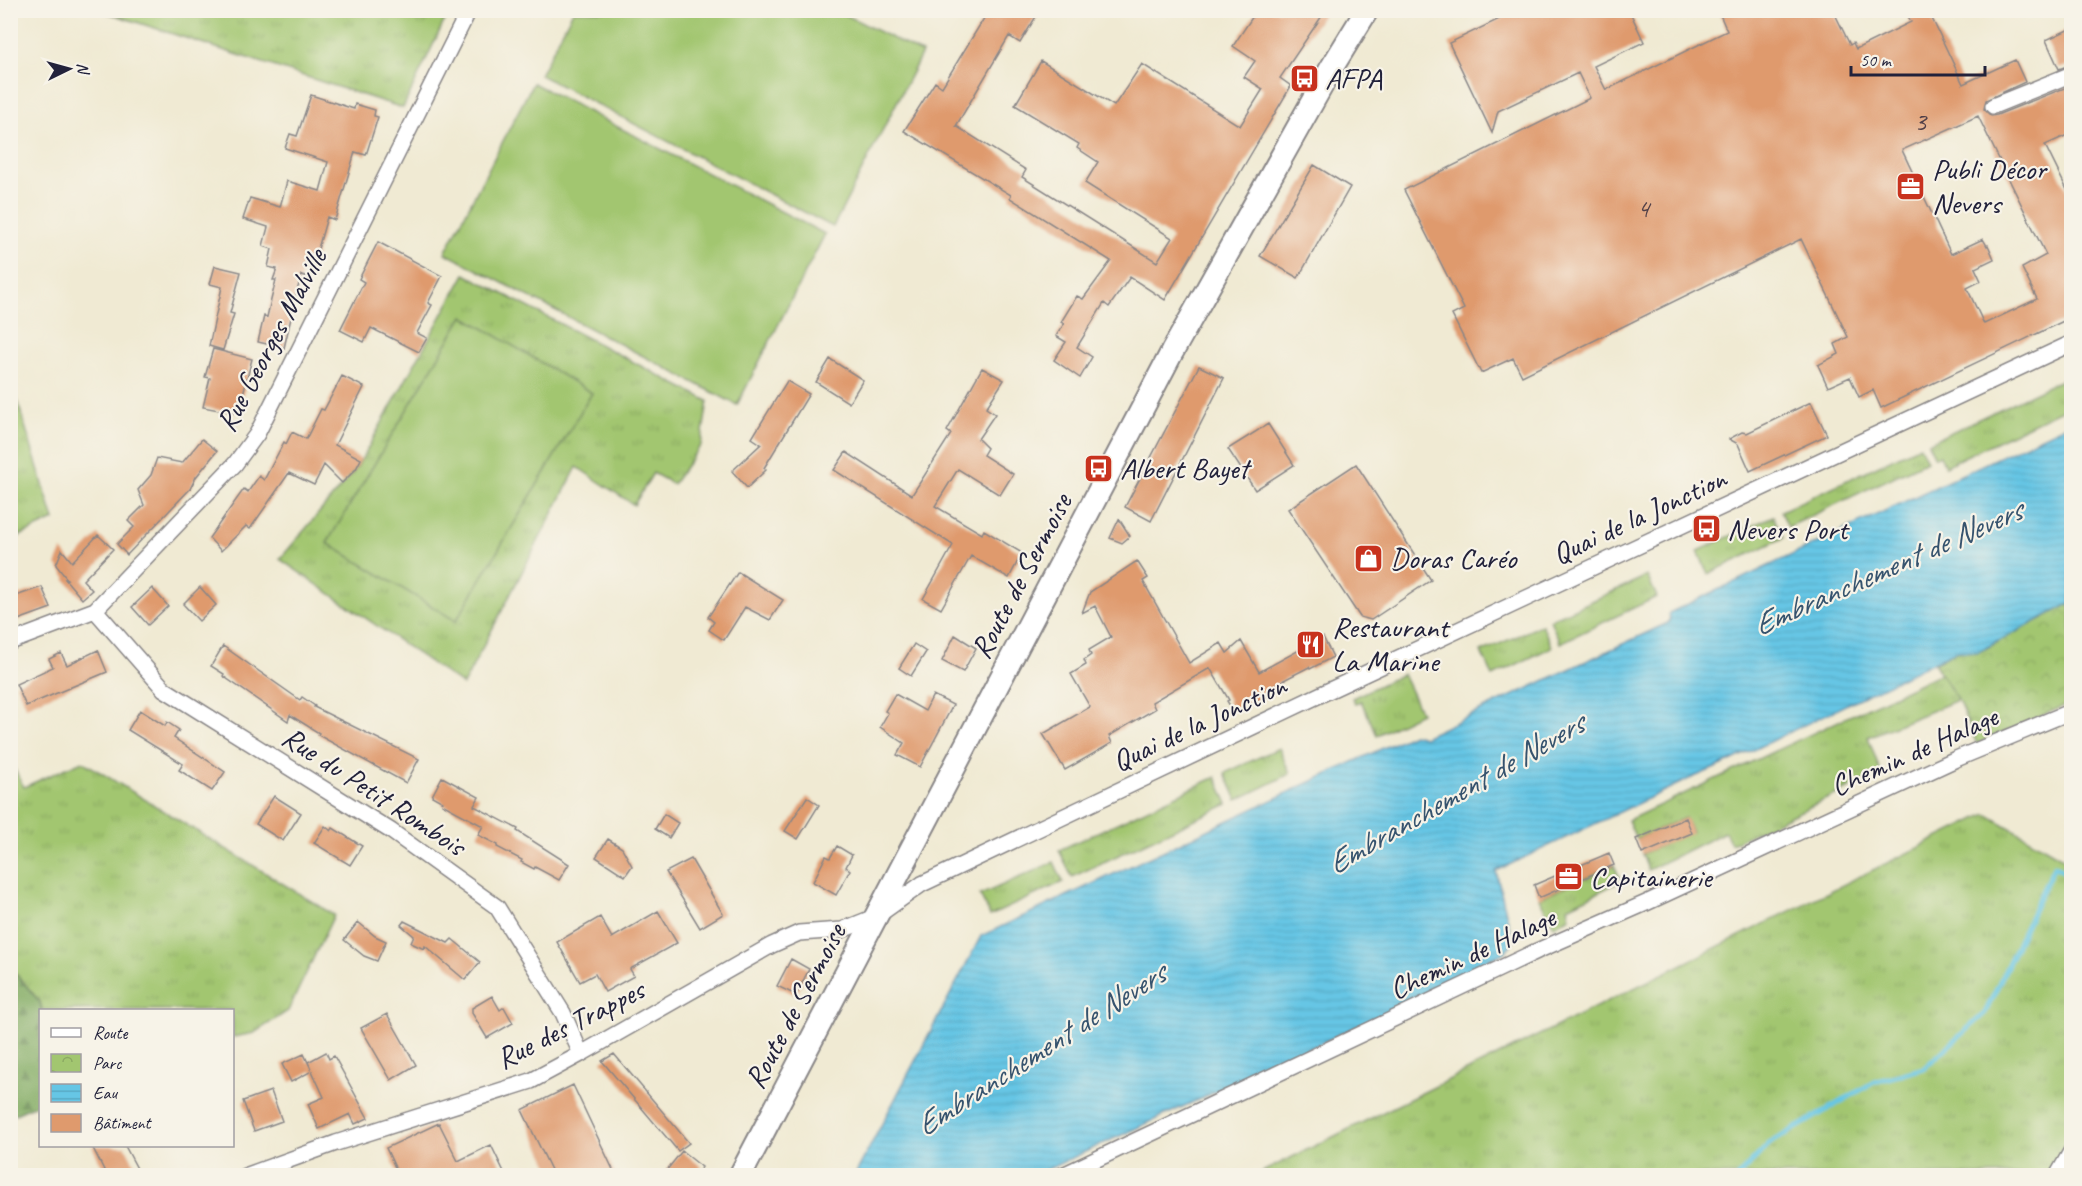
<svg xmlns="http://www.w3.org/2000/svg" width="2082" height="1186" viewBox="0 0 2082 1186" font-family="Caveat,sans-serif">
	<style>
		.grass { fill: url(#grass-tufts); stroke: #627456; stroke-width: 1.5 }
		.forest { fill: url(#forest-firs); stroke: #52664e; stroke-width: 1.5 }
		.park { fill: url(#park-crowns); stroke: #627456; stroke-width: 1.5 }
		.garden { fill: #a2c670; stroke: #627456; stroke-width: 1.5 }
		.water { fill: url(#water-rules); stroke: #447490; stroke-width: 1.5 }
		.lines { fill: none; stroke-linecap: round; stroke-linejoin: round }
		.stream { stroke: #66c6e5; stroke-width: 5 }
		.building { fill: #df9a6d; fill-rule: evenodd }
		.street-casing { stroke: #898687; stroke-width: 18 }
		.secondary-casing { stroke: #898687; stroke-width: 26 }
		.street { stroke: #fff; stroke-width: 15 }
		.secondary { stroke: #fff; stroke-width: 22 }
		.labels { text-anchor: middle; stroke-width: 4.5; stroke-linejoin: round; paint-order: stroke }
		.number-label { font-size: 27px; fill: #514048 }
		.poi-label { font-size: 30px; fill: #22223b; stroke: #f7f3e8; text-anchor: start }
		.street-label { font-size: 30px; fill: #22223b; stroke: #f7f3e8 }
		.water-label { font-size: 32px; font-style: italic; fill: #36536e; stroke: #f7f3e8 }
	</style>
	<defs>
		<pattern id="grass-tufts" width="24" height="20" patternUnits="userSpaceOnUse" patternTransform="scale(1.5)"><rect width="24" height="20" fill="#a2c670"/><path d="M3 7l-1-3M5 7V3M7 7l1-3M15 17l-1-3M17 17v-4M19 17l1-3" fill="none" stroke="#8baa62"/></pattern>
		<pattern id="forest-firs" width="22" height="20" patternUnits="userSpaceOnUse" patternTransform="scale(1.5)"><rect width="22" height="20" fill="#81ab62"/><path d="M5 1l3.5 6h-7zM16 11l3.5 6h-7z" fill="#698b52"/></pattern>
		<pattern id="park-crowns" width="20" height="18" patternUnits="userSpaceOnUse" patternTransform="scale(1.5)"><rect width="20" height="18" fill="#a2c670"/><path d="M2 6a3 3 0 1 1 6 0M12 15a3 3 0 1 1 6 0" fill="none" stroke="#8baa62"/></pattern>
		<pattern id="water-rules" width="6" height="5" patternUnits="userSpaceOnUse" patternTransform="scale(1.5)"><rect width="6" height="5" fill="#66c6e5"/><path d="M0 2.5h6" fill="none" stroke="#58aac5"/></pattern>
	</defs>
	<rect width="100%" height="100%" fill="#f7f3e8"/>
	<filter id="ink" filterUnits="userSpaceOnUse"><feTurbulence type="fractalNoise" baseFrequency=".0167" numOctaves="2"/><feDisplacementMap in="SourceGraphic" scale="12" xChannelSelector="R" yChannelSelector="G"/><feConvolveMatrix kernelMatrix="1 2 1 2 8 2 1 2 1" color-interpolation-filters="sRGB"/></filter>
	<filter id="wash" filterUnits="userSpaceOnUse"><feTurbulence type="fractalNoise" baseFrequency=".008" numOctaves="4" result="noise"/><feDisplacementMap in="SourceGraphic" scale="24" xChannelSelector="R" yChannelSelector="G"/><feGaussianBlur stdDeviation="1.35" result="paint"/><feColorMatrix in="noise" values="0 0 0 0 0 0 0 0 0 0 0 0 0 0 0 0 0 1.4 0 .05"/><feComposite in="paint" operator="in"/></filter>
	<g filter="url(#wash)">
		<rect width="100%" height="100%" fill="#f0ead3"/>
		<!-- grass -->
		<path class="grass" d="M102 11 449 10V11L403 108Z
			M465 274 708 401 701 445 673 484 653 473 634 505 577 467 463 685 280 559 356 469Z
			M2069 376 2071 380V393L2066 396 2070 406 1945 466 1940 455 1935 457 1928 443Z
			M10 377 54 520 11 540H10Z
			M1920 446 1927 461 1788 527 1781 511Z
			M1773 516 1783 538 1708 574 1698 551Z
			M1647 576 1657 597 1560 643 1550 620Z
			M1542 625 1552 647 1493 676 1481 652Z
			M1941 673 1958 700 1868 737 1881 773 1731 844 1725 832 1648 870 1642 854 1692 832 1685 818 1636 839 1628 820Z
			M1403 674 1421 713 1377 735 1361 701 1355 703 1352 698Z
			M1279 748 1290 774 1237 800 1225 773Z
			M10 761 24 787 82 761 334 915 288 1011 254 1033 233 1037 232 1010H42L40 1002 11 968Z
			M1216 777 1228 804 1072 877 1059 850Z
			M1986 814 2071 863V1175L1254 1176Z
			M1054 862 1063 882 990 916 980 895Z
			M1614 865 1621 881 1568 907 1570 917 1554 926 1539 898Z"/>
		<!-- forest -->
		<path class="forest" d="M11 968 40 1002 42 1010H40V1103L11 1116Z"/>
		<!-- park -->
		<path class="park" d="M2071 603V703L1977 744 1958 700 1934 663 1956 651 1979 652Z"/>
		<!-- garden -->
		<path class="garden" d="M573 11H838L922 53 833 227 540 75Z
			M533 83 825 234 737 405 445 253Z
			M463 316 592 393 456 621 327 543Z"/>
		<!-- water -->
		<path class="water" d="M2071 423V603L1978 652 1956 651 1720 766 1689 779 1496 871 1513 942 1505 952 1384 1014 1035 1175H855L981 936 1413 734 1424 737 1670 622 1669 613Z"/>
		<g class="lines">
			<!-- stream -->
			<path class="stream" d="M1738 1176 1769 1144 1874 1082 1924 1068 1985 1013 2054 866 2072 876"/>
		</g>
		<g id="blocks">
			<!-- building -->
			<path class="building" d="M989 10H1040L1020 43 1009 36 956 126 1026 170 1022 177 1157 262 1172 238 1085 183 1098 162 1077 148 1079 144 1015 105 1041 61 1114 106 1142 64 1240 126 1263 89 1244 77 1255 61 1233 46 1257 10H1326L1280 78 1291 86 1165 300 1130 277 1109 307 1104 303 1077 347 1092 357 1080 378 1054 360 1066 342 1056 336 1064 324 1061 322 1077 296 1083 299 1111 261 1010 198 1011 195 904 131 935 82 942 87Z
				M1508 10H1629L1644 42 1594 66 1606 90 1727 31 1718 10H1833L1850 45 1853 43 1856 49 1911 22 1905 10H1928L1963 84 2015 60 2025 82 1986 100 1984 109 1991 116 1997 115 2072 85V133L2045 145 2072 200V317L1881 408 1873 390 1859 397 1850 377 1828 387 1818 365 1839 354 1835 344 1848 337 1801 239 1522 376 1513 358 1481 373 1452 315 1464 309 1404 190 1590 98 1578 73 1498 111 1492 133 1449 43 1510 14ZM1978 116 2046 255 2022 268 2037 299 1984 324 1967 288 1981 281 1975 268 1994 259 1988 245 1987 246 1983 239 1951 254 1902 150Z
				M2072 28V64L2059 69 2046 40Z
				M311 95 354 109 355 104 375 110 374 116 378 117 366 155 355 152 335 220 327 217 310 277 301 275 284 348 258 342 264 316 267 317 271 300 276 280H273L277 269 268 267 272 249 263 246 268 227 243 219 250 198 280 207 287 181 320 191 328 162 285 148 290 134 297 136Z
				M1314 165 1350 187 1298 278 1260 256Z
				M378 242 442 276 428 303 432 305 417 333 427 338 419 352 371 328 364 342 340 330 364 282 359 279Z
				M215 266 241 272 230 313 234 314 223 350 209 346 222 287 210 284Z
				M213 349 252 359 240 406 236 405 234 413 203 407 210 378 205 377Z
				M830 359 863 380 849 403 816 382Z
				M1199 366 1224 378 1151 521 1125 507Z
				M982 368 1004 380 986 408 995 414 978 439 987 448 983 455 1013 474 1000 495 958 469 935 506 982 534 984 530 1022 553 1009 578 971 556 941 609 923 599 953 545 834 470 846 452 912 495 951 434 947 431Z
				M342 376 364 387 335 445 361 459 356 469 342 483 324 465 314 485 289 473 250 529 246 526 221 551 209 538 244 489 248 492 259 476 264 480 284 442 286 444 292 432 306 439 321 409 324 410Z
				M787 381 809 394 764 468 766 470 747 488 732 471 761 444 752 438Z
				M1811 402 1827 435 1750 471 1738 444 1729 439 1742 432 1747 433Z
				M1268 424 1294 465 1255 490 1228 449Z
				M202 439 217 451 196 477 190 489 127 555 117 544 134 527 128 521 144 505 138 490 151 475 157 458 182 463Z
				M1356 464 1431 580 1371 620 1360 617 1288 509Z
				M1119 519 1130 536 1122 543 1110 538Z
				M98 535 113 549 83 580 92 590 82 599 65 579H67L56 565 62 550 72 562Z
				M1137 561 1148 578 1143 581 1189 663 1221 643 1227 653 1241 641 1259 672 1323 637 1333 657 1310 669 1309 667 1276 684 1280 691 1234 712 1227 701 1229 700 1210 668 1152 702 1155 709 1109 736 1112 743 1065 770 1043 734 1090 707 1071 674 1086 665 1084 660 1091 655 1089 650 1111 637 1095 606 1082 613 1090 592Z
				M738 572 783 600 770 620 745 607 724 640 709 630 714 622 708 617Z
				M42 587 51 608 18 620 10 598Z
				M200 587 216 605 199 621 183 604Z
				M152 588 168 606 148 625 132 607Z
				M955 635 976 648 963 672 942 661Z
				M914 644 926 652 911 676 899 668Z
				M223 646 300 700 302 697 315 706 314 707 419 759 406 783 318 735 319 733 290 715 288 721 223 676 224 674 211 666Z
				M98 650 107 672 26 706 16 684 53 667 49 659 61 653 67 665Z
				M895 694 925 711 933 695 953 705 920 767 897 755 904 743 880 727 888 713 885 711Z
				M140 710 165 726 167 722 179 730 174 738 225 772 212 791 179 770 183 764 128 730Z
				M442 777 479 797 474 806 518 829 517 831 569 864 559 880 535 867 534 869 521 862 522 860 497 847 498 845 478 835 483 826 442 804 443 802 432 796Z
				M274 796 301 813 283 841 256 824Z
				M807 797 819 805 798 839 785 831Z
				M664 814 678 823 669 838 655 829Z
				M1686 818 1692 833 1642 854 1636 839Z
				M325 826 331 831 333 828 362 846 350 865 314 843Z
				M608 839 622 848 632 866 625 876 596 857Z
				M837 846 852 855 846 867 850 870 836 895 813 882 826 856 830 858Z
				M1609 853 1614 865 1539 898 1534 885Z
				M691 859 723 914 700 928 666 872Z
				M658 911 677 943 630 969 634 976 605 992 595 974 580 982 557 942 600 917 612 938Z
				M404 921 448 943 452 939 480 962 465 980 425 946 424 949 411 943 414 936 401 925Z
				M358 922 375 936 386 941 377 961 364 956 344 940Z
				M791 959 809 969 796 995 777 986Z
				M492 996 500 1010 504 1007 513 1023 487 1038 472 1013V1008Z
				M387 1014 416 1065 391 1080 361 1028Z
				M326 1052 329 1059 334 1056 368 1118 355 1124 350 1114 319 1129 308 1104 324 1097 308 1062Z
				M304 1054 312 1071 291 1082 282 1064Z
				M614 1054 689 1143 678 1151 602 1061Z
				M573 1085 616 1176H554L522 1110Z
				M271 1091 282 1121 254 1131 243 1101Z
				M439 1123 458 1161 491 1145 506 1176H399L386 1148Z
				M92 1146H125L141 1176H107Z
				M682 1151 702 1167 695 1176H662Z"/>
		</g>
	</g>
	<g filter="url(#ink)">
		<use href="#blocks" fill-opacity="0" stroke="#898687" stroke-width="1.5"/>
		<g class="lines">
			<defs>
				<path id="street" d="M1993 106 2072 74
					M95 610 164 689 391 831 497 907 563 1013 581 1054
					M10 642 95 610 235 464 257 434 469 10
					M245 1176 336 1143 531 1081 581 1054 772 945 799 933 842 930 877 916 922 884 1328 691 2072 343
					M1061 1176 1537 951 1646 903 1956 759 2072 711
					M2057 1176 2072 1150"/>
				<path id="secondary" d="M740 1176 1172 352 1332 67 1367 10"/>
			</defs>
			<!-- street casing -->
			<use href="#street" class="street-casing"/>
			<!-- secondary casing -->
			<use href="#secondary" class="secondary-casing"/>
			<!-- street -->
			<use href="#street" class="street"/>
			<!-- secondary -->
			<use href="#secondary" class="secondary"/>
		</g>
	</g>
	<!-- icons -->
	<defs>
		<symbol id="bus-square" viewBox="-11 -11 22 22"><rect x="-9" y="-9" width="18" height="18" rx="4" fill="#c8321e" stroke="#f7f3e8"/><path d="M-5-6H5V4H4V6H2V4H-2V6H-4V4H-5ZM-3.5-4V0h7V-4ZM-3.5 1.2v1.5H-2V1.2ZM2 1.2v1.5H3.5V1.2Z" fill="#fff"/></symbol>
		<symbol id="office-square" viewBox="-11 -11 22 22"><rect x="-9" y="-9" width="18" height="18" rx="4" fill="#c8321e" stroke="#f7f3e8"/><path d="M-6-3h4V-5.5h4V-3h4V5H-6ZM-1-4.5V-3h2v-1.5ZM-6 0V1H6V0Z" fill="#fff"/></symbol>
		<symbol id="shop-square" viewBox="-11 -11 22 22"><rect x="-9" y="-9" width="18" height="18" rx="4" fill="#c8321e" stroke="#f7f3e8"/><path d="M-5-2.5h2.3a2.7 3.5 0 0 1 5.4 0H5L5.5 6h-11ZM-1.5-2.5h3a1.5 2.3 0 0 0-3 0Z" fill="#fff"/></symbol>
		<symbol id="restaurant-square" viewBox="-11 -11 22 22"><rect x="-9" y="-9" width="18" height="18" rx="4" fill="#c8321e" stroke="#f7f3e8"/><path d="M-5-6h1v4h1v-4h1v4h1v-4h1v5L-1.5 .5V6h-2V.5L-5-1ZM5-6V6H3V1.5H1.5Q1.5-4 5-6Z" fill="#fff"/></symbol>
	</defs>
	<g fill-rule="evenodd">
		<use href="#bus-square" x="1288" y="62" width="33" height="33"/>
		<use href="#office-square" x="1894" y="170" width="33" height="33"/>
		<use href="#bus-square" x="1082" y="452" width="33" height="33"/>
		<use href="#bus-square" x="1690" y="512" width="33" height="33"/>
		<use href="#shop-square" x="1352" y="542" width="33" height="33"/>
		<use href="#restaurant-square" x="1294" y="628" width="33" height="33"/>
		<use href="#office-square" x="1552" y="860" width="33" height="33"/>
	</g>
	<g class="labels">
		<!-- number labels -->
		<g class="number-label">
			<text x="1920" y="130">3</text>
			<text x="1643" y="217">4</text>
		</g>
		<!-- poi labels -->
		<g class="poi-label">
			<text x="1325" y="88">AFPA</text>
			<text x="1932" y="179">Publi Décor<tspan x="1932" dy="34">Nevers</tspan></text>
			<text x="1120" y="478">Albert Bayet</text>
			<text x="1727" y="539">Nevers Port</text>
			<text x="1390" y="568">Doras Caréo</text>
			<text x="1332" y="637">Restaurant<tspan x="1332" dy="34">La Marine</tspan></text>
			<text x="1590" y="887">Capitainerie</text>
		</g>
		<!-- street labels -->
		<g class="street-label">
			<text transform="translate(271 340) rotate(-62)" y="10">Rue Georges Malville</text>
			<text transform="translate(1639 516) rotate(-25)" y="10">Quai de la Jonction</text>
			<text transform="translate(1021 576) rotate(-62)" y="10">Route de Sermoise</text>
			<text transform="translate(1199 723) rotate(-25)" y="10">Quai de la Jonction</text>
			<text transform="translate(1914 751) rotate(-24)" y="10">Chemin de Halage</text>
			<text transform="translate(374 791) rotate(33)" y="10">Rue du Petit Rombois</text>
			<text transform="translate(1472 953) rotate(-25)" y="10">Chemin de Halage</text>
			<text transform="translate(795 1006) rotate(-62)" y="10">Route de Sermoise</text>
			<text transform="translate(570 1024) rotate(-27)" y="10">Rue des Trappes</text>
		</g>
		<!-- water labels -->
		<g class="water-label">
			<text transform="translate(1887 567) rotate(-24)" y="11">Embranchement de Nevers</text>
			<text transform="translate(1455 793) rotate(-30)" y="11">Embranchement de Nevers</text>
			<text transform="translate(1040 1049) rotate(-33)" y="11">Embranchement de Nevers</text>
		</g>
	</g>
	<!-- margin -->
	<rect width="2082" height="1186" fill="none" stroke="#f7f3e8" stroke-width="36"/>
	<!-- legend -->
	<rect x="39" y="1009" width="195" height="138" fill="#f7f3e8" stroke="#a29fa3" stroke-width="1.5"/>
	<rect x="51" y="1028" width="30" height="9" fill="#ffffff" stroke="#a29fa3" stroke-width="1.5"/>
	<text x="93" y="1039" font-size="18" fill="#22223b">Route</text>
	<rect x="51" y="1054" width="30" height="18" fill="url(#park-crowns)" stroke="#a29fa3" stroke-width="1.5"/>
	<text x="93" y="1069" font-size="18" fill="#22223b">Parc</text>
	<rect x="51" y="1084" width="30" height="18" fill="url(#water-rules)" stroke="#a29fa3" stroke-width="1.5"/>
	<text x="93" y="1099" font-size="18" fill="#22223b">Eau</text>
	<rect x="51" y="1114" width="30" height="18" fill="#df9a6d" stroke="#a29fa3" stroke-width="1.5"/>
	<text x="93" y="1129" font-size="18" fill="#22223b">Bâtiment</text>
	<!-- north arrow -->
	<g transform="translate(69 69) rotate(85)" stroke="#f7f3e8" stroke-width="4.5" paint-order="stroke">
	<path d="M0-4.5L10 22L0 15L-10 22Z" fill="#22223b"/>
	<text y="-9" font-size="16" font-weight="bold" text-anchor="middle" fill="#22223b">N</text>
	</g>
	<!-- scale -->
	<path d="M1851 66v9h134v-9" fill="none" stroke="#22223b" stroke-width="3"/>
	<text x="1860" y="66" font-size="18" fill="#22223b" stroke="#f7f3e8" stroke-width="4.5" paint-order="stroke">50 m</text>
</svg>
